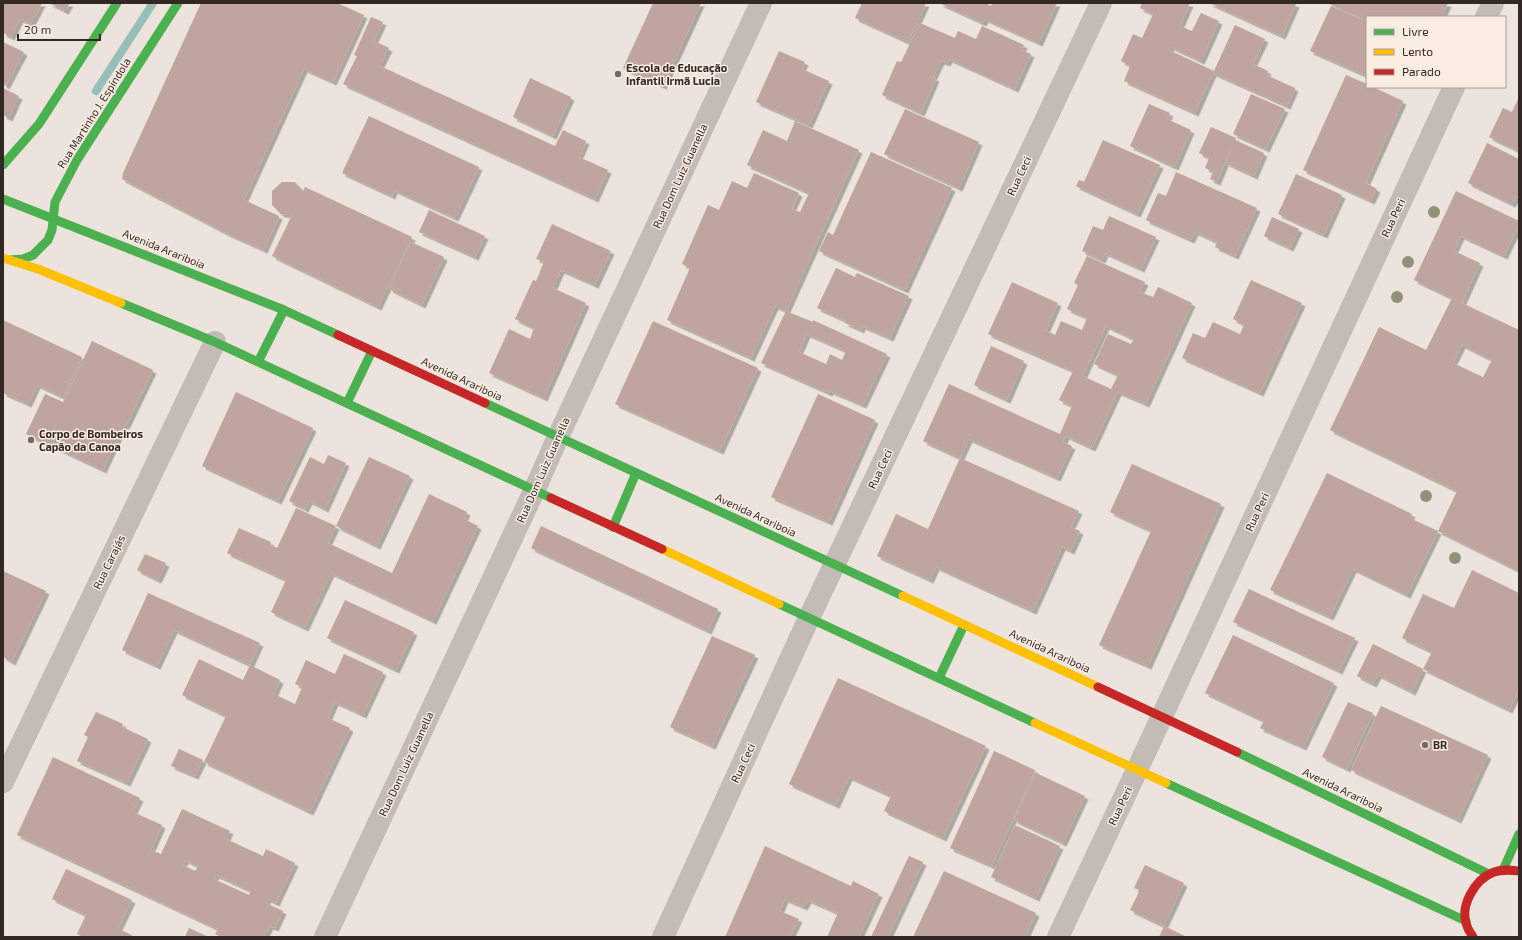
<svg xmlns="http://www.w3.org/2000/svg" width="1522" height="940" viewBox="0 0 1522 940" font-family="'Exo 2',sans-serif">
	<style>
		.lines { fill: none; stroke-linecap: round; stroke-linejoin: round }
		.stream { stroke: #98beba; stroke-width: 8 }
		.building { fill: #bfa59d; fill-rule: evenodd; filter: url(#shadow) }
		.street { stroke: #c3bbb6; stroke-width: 22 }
		.fast { stroke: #4caf50; stroke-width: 9 }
		.slow { stroke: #ffc107; stroke-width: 9 }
		.jam { stroke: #c62828; stroke-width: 9 }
		.tree { fill: #909379 }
		.poi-dot { fill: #736965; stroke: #f9ede2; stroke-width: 1.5 }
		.labels { text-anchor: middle; stroke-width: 3; stroke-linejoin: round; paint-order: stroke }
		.poi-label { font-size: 11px; font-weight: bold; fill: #332825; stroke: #f9ede2; text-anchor: start }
		.street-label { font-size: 11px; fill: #332825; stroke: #f9ede2 }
	</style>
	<defs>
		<filter id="shadow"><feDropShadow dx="3.5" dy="3.5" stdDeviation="0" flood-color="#0004"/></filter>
	</defs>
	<rect width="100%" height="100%" fill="#ebe3dc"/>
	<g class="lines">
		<!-- stream -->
		<path class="stream" d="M96 91 153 3"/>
	</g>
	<!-- building -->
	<path class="building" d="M3 3H42L31 24 20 19 11 37 3 33Z
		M49 3H70L65 11Z
		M201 3H337L364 15 333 82 304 69 244 200 279 216 264 250 228 234 122 179 123 173Z
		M653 3H701L663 86 623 68Z
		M862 3H926L908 42 855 18Z
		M939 3H985L991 6 992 3H1057L1039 43 985 19 983 23Z
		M1142 3H1190L1180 26 1192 31 1201 13 1219 21 1201 61 1171 47 1169 50 1214 71 1235 25 1265 39 1253 64 1268 71 1266 75 1295 88 1287 106 1213 73 1195 113 1124 81 1130 66 1121 61 1133 34 1142 38 1153 14 1140 8Z
		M1209 3H1293L1296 4 1282 36Z
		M1327 3H1448L1442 17H1367V21Z
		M1331 6 1367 22V76L1310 51Z
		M371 17 383 22 374 41 389 48 380 66 555 146 563 130 586 141 579 157 608 170 595 199 343 84 357 56 354 55Z
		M920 23 955 38 958 31 976 39 982 26 1024 45 1022 50 1031 54 1015 89 949 59 947 63 941 61 933 77 936 78 921 113 882 95 897 61 901 62Z
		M3 42 24 52 6 86 3 84Z
		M779 51 805 62 802 69 829 81 809 125 756 102Z
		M1346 75 1367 84V87H1373L1403 101 1366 183 1377 189 1371 201 1303 170Z
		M530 78 571 97 553 136 513 117Z
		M3 88 19 96 9 118 3 115Z
		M1251 94 1285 109 1266 149 1233 134Z
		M1519 97V151L1489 137 1503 108 1512 112Z
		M1149 104 1170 113 1167 119 1191 130 1175 167 1130 146Z
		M905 109 979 142 959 188 884 154Z
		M369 116 479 167 455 218 394 190 392 196 342 173Z
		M795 121 859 150 786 311 775 306 751 358 667 320 690 268 682 264 708 205 719 210 732 181 747 188 754 173 799 193 792 209 800 212 809 193 747 165 763 130 787 141Z
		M1211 127 1236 138 1235 140 1264 153 1254 176 1226 163 1234 142 1217 182 1210 179 1213 172 1205 168 1209 158 1199 153Z
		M1103 140 1160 165 1137 214 1076 186 1079 180 1084 182Z
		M1487 143 1519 159V198L1516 197 1512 204 1468 183Z
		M871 152 952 188 905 290 819 251 828 232 833 235Z
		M1176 172 1257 208 1235 256 1215 247 1217 242 1195 232 1191 240 1146 220 1158 193 1166 196Z
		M1296 174 1342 195 1324 235 1278 214Z
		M282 182H295L303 191 305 187 412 237 378 307 272 256 292 215 281 214 272 205V191Z
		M1456 191 1519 221V225L1504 256 1461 236 1454 251 1480 263 1462 303 1519 330V571L1438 531 1407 595 1353 569 1330 617 1270 590 1327 473 1412 514 1410 518 1438 531 1457 491 1330 430 1379 327 1426 350 1452 298 1414 280ZM1462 345 1492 360 1483 377 1453 363Z
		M429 210 485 236 475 257 419 232Z
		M1109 216 1156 237 1141 269 1105 253 1102 260 1082 251 1093 226 1103 230Z
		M1272 217 1299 229 1290 248 1264 236Z
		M552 224 611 251 595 285 561 270 553 288 586 303 544 398 489 373 509 329 530 339 534 328 515 319 533 280 536 281 544 262 536 259Z
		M411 242 444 257 422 305 389 289Z
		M1087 256 1145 282 1140 292 1153 297 1158 287 1192 303 1146 404 1118 392 1092 448 1066 436 1063 442 1072 446 1057 478 969 439 960 458 1079 511 1071 527 1080 531 1071 551 1062 547 1033 611 936 567 930 580 877 556 896 514 928 529 960 458 923 441 949 384 1060 434 1072 406 1059 400 1073 371 988 334 1012 282 1058 303 1046 330 1055 335 1061 321 1082 330 1087 318 1067 309 1078 285 1074 283ZM1106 326 1134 339 1131 344 1108 334 1094 364 1118 375 1111 389 1083 376Z
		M836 268 855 277 857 273 909 296 890 338 862 326 861 330 845 323 846 321 817 308Z
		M1251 280 1302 303 1260 393 1182 358 1193 333 1205 338 1213 322 1240 334 1244 325 1233 319Z
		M786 311 813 322V320L887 354 863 405 830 391 829 393 761 363ZM807 334 846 351 842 360 830 354 826 364 799 352Z
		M3 320 82 357 63 397 37 385 28 404 3 393Z
		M653 321 758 368 720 451 615 404Z
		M92 341 153 370 126 426 124 425 103 470 26 434 45 394 63 402Z
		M991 346 1024 361 1007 400 974 385Z
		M236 392 313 428 278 501 202 466Z
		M818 394 875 420 829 522 771 497Z
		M328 455 346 463 325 509 309 501 305 509 289 501 310 457 324 464Z
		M369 457 410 476 377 546 336 526Z
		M1132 464 1221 504 1148 666 1099 645 1151 531 1110 512Z
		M429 494 467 512 464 519 478 526 433 621 331 573 305 628 271 612 286 580 227 553 239 528 271 542 270 545 277 548 296 508 336 526 328 543 392 573Z
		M541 526 718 609 708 631 531 548Z
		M145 554 166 563 158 580 137 570Z
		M1472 570 1519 593V689L1509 710 1423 669 1432 652 1402 638 1423 594 1454 608Z
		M3 571 46 591 12 662 3 657Z
		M1249 589 1355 638 1339 671 1233 622Z
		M148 593 260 643 250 665 174 630 157 666 122 650Z
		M345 600 414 632 396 670 327 638Z
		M1233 635 1334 683 1303 747 1260 728 1264 721 1205 693Z
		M712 636 755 655 712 746 670 727Z
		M1373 644 1423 669 1412 692 1378 675 1373 684 1357 676Z
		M344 654 383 672 363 715 335 702 328 718 350 728 310 812 204 762 226 716 182 695 199 659 243 680 250 665 280 680 274 694 295 704 302 687 295 684 306 660 335 674Z
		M838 678 986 746 943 838 884 811 891 796 849 777 836 805 789 784Z
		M1348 702 1373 713 1347 769 1322 757Z
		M1381 706 1488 755 1458 820 1351 770Z
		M96 712 123 724 122 727 148 739 127 783 77 761 88 737 84 735Z
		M179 749 203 760 195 776 171 766Z
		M994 751 1035 770 992 866 950 848Z
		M53 757 140 798 133 812 162 825 151 850 161 854 182 809 230 831 226 839 263 856 266 849 295 863 276 903 268 899 266 903 283 911 275 928 270 926 264 937H221L215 934 218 929 17 835ZM185 860 198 866 195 871 183 865ZM216 875 251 891 249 895 214 879Z
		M1036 773 1085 796 1063 843 1014 820Z
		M1015 825 1060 846 1036 898 991 877Z
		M765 846 851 886 853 881 879 894 859 937H827L838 913 808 900 804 907 785 899 780 911 799 919 790 937H725Z
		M909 856 923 862 888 937H871Z
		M1145 865 1184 883 1164 926 1130 910 1140 890 1134 888Z
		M66 869 132 900 118 929 132 935 131 937H83L77 934 86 915 52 899Z
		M944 871 1036 913 1025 937H913Z
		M1164 926 1187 937H1159Z
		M189 928 209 937H185Z"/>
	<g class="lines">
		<!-- street -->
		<path class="street" d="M1486 17 1493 3
			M3 782 215 342
			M325 937 534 491 558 437 761 3
			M663 937 809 618 1101 3
			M1058 937 1137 770 1454 87"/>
		<!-- fast -->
		<path class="fast" d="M3 165 39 124 117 3
			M3 199 284 310 338 335
			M11 260 23 259 33 255 48 240 52 230 55 202 77 160 178 3
			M121 303 215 342 551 498
			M258 362 284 310
			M347 403 372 351
			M485 403 903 596
			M613 527 636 473
			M779 604 1035 723
			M939 678 964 625
			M1237 752 1489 874
			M1166 783 1466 921
			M1503 870 1519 834"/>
		<!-- slow -->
		<path class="slow" d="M3 258 38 269 121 303
			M662 549 779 604
			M903 596 1098 687
			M1035 723 1166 783"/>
		<!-- jam -->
		<path class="jam" d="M338 335 485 403
			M551 498 662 549
			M1098 687 1237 752
			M1473 937C1471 933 1468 930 1467 926 1459 906 1475 879 1494 872 1503 869 1510 870 1519 871"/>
	</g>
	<!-- trees -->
	<g class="tree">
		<circle cx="1434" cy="212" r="6"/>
		<circle cx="1408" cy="262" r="6"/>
		<circle cx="1397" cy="297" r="6"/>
		<circle cx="1426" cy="496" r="6"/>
		<circle cx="1455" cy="558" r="6"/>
	</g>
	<!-- markers -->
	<g class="poi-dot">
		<circle cx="618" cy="74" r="4"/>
		<circle cx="31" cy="440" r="4"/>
		<circle cx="1425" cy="745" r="4"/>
	</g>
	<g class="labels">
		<!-- poi labels -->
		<g class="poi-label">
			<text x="626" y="72">Escola de Educação<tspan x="626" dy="13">Infantil Irmã Lucia</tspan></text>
			<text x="39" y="438">Corpo de Bombeiros<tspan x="39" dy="13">Capão da Canoa</tspan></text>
			<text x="1433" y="749">BR</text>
		</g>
		<!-- street labels -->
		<g class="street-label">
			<text transform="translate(94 113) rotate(-58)" y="4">Rua Martinho J. Espíndola</text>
			<text transform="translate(680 176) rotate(-65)" y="4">Rua Dom Luiz Guanella</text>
			<text transform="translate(1019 176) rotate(-65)" y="4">Rua Ceci</text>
			<text transform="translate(1393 218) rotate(-65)" y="4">Rua Peri</text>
			<text transform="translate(164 249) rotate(22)" y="4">Avenida Arariboia</text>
			<text transform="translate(462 379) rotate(25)" y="4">Avenida Arariboia</text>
			<text transform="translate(880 469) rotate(-65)" y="4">Rua Ceci</text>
			<text transform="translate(543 470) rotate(-66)" y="4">Rua Dom Luiz Guanella</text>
			<text transform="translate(1257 512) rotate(-65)" y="4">Rua Peri</text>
			<text transform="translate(756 515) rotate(25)" y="4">Avenida Arariboia</text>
			<text transform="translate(109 562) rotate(-64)" y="4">Rua Carajás</text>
			<text transform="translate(1050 651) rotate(25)" y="4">Avenida Arariboia</text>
			<text transform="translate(743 763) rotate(-65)" y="4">Rua Ceci</text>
			<text transform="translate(406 764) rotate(-65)" y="4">Rua Dom Luiz Guanella</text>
			<text transform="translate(1343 790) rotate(26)" y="4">Avenida Arariboia</text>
			<text transform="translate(1120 806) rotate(-65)" y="4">Rua Peri</text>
		</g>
	</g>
	<!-- border -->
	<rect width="1522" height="940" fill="none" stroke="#332825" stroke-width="8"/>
	<!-- legend -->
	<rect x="1366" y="16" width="140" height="72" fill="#f9ede2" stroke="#aa9e96"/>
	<rect x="1374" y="29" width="20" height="6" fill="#4caf50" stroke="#aa9e96"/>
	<text x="1402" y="36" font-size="12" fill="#332825">Livre</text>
	<rect x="1374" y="49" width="20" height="6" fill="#ffc107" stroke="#aa9e96"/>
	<text x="1402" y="56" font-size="12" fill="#332825">Lento</text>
	<rect x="1374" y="69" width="20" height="6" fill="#c62828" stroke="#aa9e96"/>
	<text x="1402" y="76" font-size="12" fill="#332825">Parado</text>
	<!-- scale -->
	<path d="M18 34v6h82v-6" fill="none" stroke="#332825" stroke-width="2"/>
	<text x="24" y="34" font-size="12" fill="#332825" stroke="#f9ede2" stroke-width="3" paint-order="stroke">20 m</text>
</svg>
